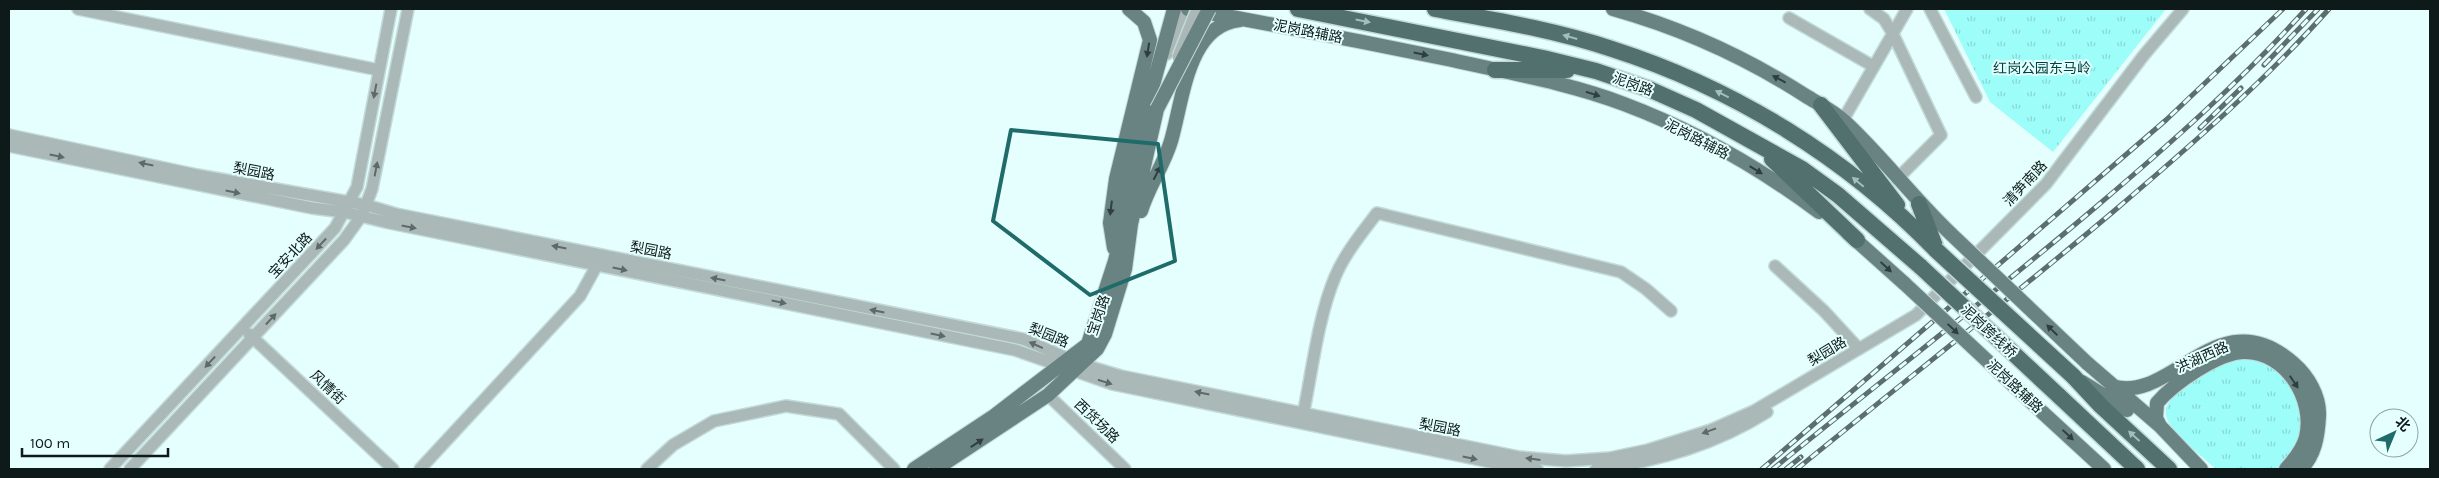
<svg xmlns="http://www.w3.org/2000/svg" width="2439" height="478" viewBox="0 0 2439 478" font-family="Karla,'Noto Sans SC',sans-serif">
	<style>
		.park { fill: url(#park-tufts) }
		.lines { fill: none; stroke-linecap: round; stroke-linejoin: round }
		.minor-casing { stroke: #c2dad9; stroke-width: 14 }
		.major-casing { stroke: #c2dad9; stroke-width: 16 }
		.highway-casing { stroke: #c2dad9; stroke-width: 19 }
		.minor { stroke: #aab9b8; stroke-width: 11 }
		.major { stroke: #698382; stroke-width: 14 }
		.highway { stroke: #52706e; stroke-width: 16 }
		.rail-casing { stroke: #5c6e6d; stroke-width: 5 }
		.rail { stroke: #e4fffd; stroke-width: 3; stroke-dasharray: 9; stroke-linecap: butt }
		.minor-bridge-casing { stroke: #c2dad9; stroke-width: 14; stroke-linecap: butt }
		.major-bridge-casing { stroke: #c2dad9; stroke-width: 16; stroke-linecap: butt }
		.highway-bridge-casing { stroke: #c2dad9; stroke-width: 19; stroke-linecap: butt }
		.minor-bridge { stroke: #aab9b8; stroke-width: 11 }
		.major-bridge { stroke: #698382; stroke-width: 14 }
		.highway-bridge { stroke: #52706e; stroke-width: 16 }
		.oneway { fill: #a2bfbd }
		.oneway2 { fill: #2e3f3e }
		.oneway3 { fill: #5c6a69 }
		.marked { fill: none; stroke: #1f6b69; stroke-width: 4; stroke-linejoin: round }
		.labels { text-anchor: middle; stroke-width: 4; stroke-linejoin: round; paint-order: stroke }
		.street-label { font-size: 14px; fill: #0e1a1a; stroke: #e4fffd }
		.park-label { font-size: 14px; fill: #00413f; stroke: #e4fffd }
	</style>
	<defs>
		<pattern id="park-tufts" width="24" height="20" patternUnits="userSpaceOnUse" patternTransform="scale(1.25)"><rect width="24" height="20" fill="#9dfdf9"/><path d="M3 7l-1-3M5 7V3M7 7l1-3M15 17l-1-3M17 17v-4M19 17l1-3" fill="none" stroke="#86d8d5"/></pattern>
	</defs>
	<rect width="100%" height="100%" fill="#e4fffd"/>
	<!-- park -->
	<path class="park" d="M1944 9H2166L2053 152 1990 102Z
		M2244 358H2259L2284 375 2301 406V439L2282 469H2216C2204 458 2170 432 2166 416 2161 391 2223 362 2244 358Z"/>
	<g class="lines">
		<defs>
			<path id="minor" d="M78 9 379 70
				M1870 9 1884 19 1893 34 1941 135 1897 179
				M1930 9 1976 97
				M1789 18 1873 66
				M1167 54 1185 9
				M1843 120 1907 9
				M9 135 197 175 366 205 396 214 1023 339 1081 364 1121 376 1519 457 1566 461 1610 458 1648 450 1711 430 1754 411 1916 315 2046 184 2144 55 2183 9
				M9 146 312 208 344 212 385 222 1015 350 1112 384 1500 464 1537 469
				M1775 266 1824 311 1859 349
				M249 334 393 469
				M1048 395 1125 469
				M1303 415C1312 372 1318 317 1335 277 1345 253 1362 233 1377 213L1621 272 1646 289 1671 311
				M110 469 335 228 357 187 391 9
				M130 469 344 240 362 215 372 189 408 9
				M420 469 580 296 597 265 598 258
				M647 469 673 445 714 421 786 406 839 414 894 469
				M1596 469C1656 462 1716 444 1767 412"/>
			<path id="major" d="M1188 9C1276 25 1364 42 1452 60 1509 73 1569 83 1624 104 1693 130 1760 168 1819 212
				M1613 9C1681 28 1747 58 1806 96 1819 104 1833 111 1844 121 1882 156 1913 198 1951 234
				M1141 211C1148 187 1164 165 1171 141 1183 101 1187 25 1240 20
				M1848 233 1905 284
				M1114 248 1110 223 1116 179 1150 40 1144 22 1129 9
				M2087 363 2160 426 2201 469
				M2082 382 2127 410
				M2112 386C2172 405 2218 297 2293 363 2308 376 2320 396 2319 416 2318 436 2315 455 2301 469
				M2042 412 2104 469
				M2160 426 2156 418 2157 403C2173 384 2218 352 2245 352 2286 352 2315 399 2306 437 2303 449 2294 460 2286 469
				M914 469 994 416 1088 344 1115 261 1121 235 1126 187 1134 154 1174 9
				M936 469 1048 395 1097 349 1105 334 1125 269 1131 224 1157 109"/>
			<path id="highway" d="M1298 9 1543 58 1596 71 1649 89 1696 110 1802 169 1838 195 1921 267
				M1435 9C1495 20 1555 30 1612 49 1734 88 1847 158 1936 250
				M1495 70H1567
				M1821 105 1897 205
				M1772 159 1857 240
				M1919 204 1935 246
				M2073 376 2101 406 2169 469
				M2058 395 2137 469"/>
		</defs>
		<!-- minor casing -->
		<use href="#minor" class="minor-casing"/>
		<!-- major casing -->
		<use href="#major" class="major-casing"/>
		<!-- highway casing -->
		<use href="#highway" class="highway-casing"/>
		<!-- minor -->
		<use href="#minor" class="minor"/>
		<!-- major -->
		<use href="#major" class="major"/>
		<!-- highway -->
		<use href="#highway" class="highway"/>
		<defs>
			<path id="rail" d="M2264 65 2318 9
				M2200 128 2241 88
				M1762 469 2166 120 2283 9
				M1773 469C1881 381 1991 296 2097 206 2170 144 2241 81 2306 9
				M1786 469 1801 457
				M1797 469C1902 383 2010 299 2114 211 2189 147 2263 83 2329 9"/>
		</defs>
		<!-- rail casing -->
		<use href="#rail" class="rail-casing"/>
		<!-- rail -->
		<use href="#rail" class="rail"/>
		<defs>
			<path id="minor-bridge" d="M1178 57 1197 9"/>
			<path id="major-bridge" d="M1157 109 1209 9
				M1951 234 2087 363
				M1905 284 2042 412"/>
			<path id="highway-bridge" d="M1936 250 2073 376
				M1921 267 2058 395"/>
		</defs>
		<!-- minor-bridge casing -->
		<use href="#minor-bridge" class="minor-bridge-casing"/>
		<!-- major-bridge casing -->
		<use href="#major-bridge" class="major-bridge-casing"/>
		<!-- highway-bridge casing -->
		<use href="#highway-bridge" class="highway-bridge-casing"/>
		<!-- minor-bridge -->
		<use href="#minor-bridge" class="minor-bridge"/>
		<!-- major-bridge -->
		<use href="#major-bridge" class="major-bridge"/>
		<!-- highway-bridge -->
		<use href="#highway-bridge" class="highway-bridge"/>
	</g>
	<!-- one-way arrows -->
	<defs><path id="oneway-solid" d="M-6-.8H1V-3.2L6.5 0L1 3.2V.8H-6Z" transform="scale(1.25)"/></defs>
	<g class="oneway">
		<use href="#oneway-solid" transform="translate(1363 21) rotate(11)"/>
		<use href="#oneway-solid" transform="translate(1570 37) rotate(-164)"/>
		<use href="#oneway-solid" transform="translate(1722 94) rotate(-153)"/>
		<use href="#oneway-solid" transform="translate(1858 182) rotate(-140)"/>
		<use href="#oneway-solid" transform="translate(2134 436) rotate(-138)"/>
	</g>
	<g class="oneway2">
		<use href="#oneway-solid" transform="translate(1148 50) rotate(99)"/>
		<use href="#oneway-solid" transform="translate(1421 54) rotate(12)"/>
		<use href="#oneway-solid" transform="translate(1779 79) rotate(-152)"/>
		<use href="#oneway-solid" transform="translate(1593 94) rotate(18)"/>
		<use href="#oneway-solid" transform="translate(1756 170) rotate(31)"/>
		<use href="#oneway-solid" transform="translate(1157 173) rotate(-63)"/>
		<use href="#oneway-solid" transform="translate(1111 208) rotate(97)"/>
		<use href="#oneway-solid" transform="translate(1886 267) rotate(43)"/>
		<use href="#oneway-solid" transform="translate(1953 329) rotate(43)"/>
		<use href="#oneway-solid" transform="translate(2052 330) rotate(-136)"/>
		<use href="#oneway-solid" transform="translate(2294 382) rotate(56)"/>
		<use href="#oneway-solid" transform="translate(2068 435) rotate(43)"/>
		<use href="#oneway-solid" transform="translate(977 443) rotate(-33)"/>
	</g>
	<g class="oneway3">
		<use href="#oneway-solid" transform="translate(375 91) rotate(101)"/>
		<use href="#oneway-solid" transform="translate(57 156) rotate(12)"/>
		<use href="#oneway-solid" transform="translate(146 164) rotate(-168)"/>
		<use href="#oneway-solid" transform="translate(376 169) rotate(-79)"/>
		<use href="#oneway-solid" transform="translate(233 192) rotate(12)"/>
		<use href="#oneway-solid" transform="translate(409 227) rotate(11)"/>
		<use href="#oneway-solid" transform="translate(321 244) rotate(133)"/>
		<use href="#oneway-solid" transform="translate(559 247) rotate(-169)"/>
		<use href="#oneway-solid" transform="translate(620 269) rotate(12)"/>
		<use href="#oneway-solid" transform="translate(718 279) rotate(-169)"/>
		<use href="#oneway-solid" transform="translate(779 302) rotate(12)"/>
		<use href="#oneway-solid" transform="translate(877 311) rotate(-169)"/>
		<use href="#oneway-solid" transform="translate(271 319) rotate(-47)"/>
		<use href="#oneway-solid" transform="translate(938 335) rotate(12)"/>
		<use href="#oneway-solid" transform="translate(1036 345) rotate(-156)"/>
		<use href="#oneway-solid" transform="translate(210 362) rotate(133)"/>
		<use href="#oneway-solid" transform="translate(1105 382) rotate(17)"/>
		<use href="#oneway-solid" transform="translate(1202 393) rotate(-168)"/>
		<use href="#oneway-solid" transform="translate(1709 431) rotate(160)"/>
		<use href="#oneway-solid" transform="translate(1470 458) rotate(12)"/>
		<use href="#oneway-solid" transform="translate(1533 459) rotate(-173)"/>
	</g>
	<!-- marked area -->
	<path class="marked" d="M1011 130 1158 144 1175 261 1090 295 993 221Z"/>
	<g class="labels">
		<!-- street labels -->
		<g class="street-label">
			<text transform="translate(1308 31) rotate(11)" y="5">泥岗路辅路</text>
			<text transform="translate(1633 84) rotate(20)" y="5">泥岗路</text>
			<text transform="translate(1697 139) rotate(27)" y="5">泥岗路辅路</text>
			<text transform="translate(254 171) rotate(11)" y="5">梨园路</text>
			<text transform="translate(2025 183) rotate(-47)" y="5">清笋南路</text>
			<text transform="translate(651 250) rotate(11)" y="5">梨园路</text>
			<text transform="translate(290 255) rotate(-47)" y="5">宝安北路</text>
			<text transform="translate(1098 315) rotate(-71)" y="5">宝岗路</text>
			<text transform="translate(1989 331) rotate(43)" y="5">泥岗跨线桥</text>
			<text transform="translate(1049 335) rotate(22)" y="5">梨园路</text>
			<text transform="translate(1827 351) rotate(-31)" y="5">梨园路</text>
			<text transform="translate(2202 357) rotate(-24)" y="5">洪湖西路</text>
			<text transform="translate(2015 386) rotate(43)" y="5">泥岗路辅路</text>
			<text transform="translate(328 387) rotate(43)" y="5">风情街</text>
			<text transform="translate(1097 421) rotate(44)" y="5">西货场路</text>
			<text transform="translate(1440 427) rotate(11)" y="5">梨园路</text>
		</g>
		<!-- park labels -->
		<g class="park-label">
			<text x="2042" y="73">红岗公园东马岭</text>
		</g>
	</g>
	<!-- border -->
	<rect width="2439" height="478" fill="none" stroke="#0e1a1a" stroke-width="20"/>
	<!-- north arrow -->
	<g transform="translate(2394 433) rotate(44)"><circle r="24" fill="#e4fffd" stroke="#8ea3a2"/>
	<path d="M0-4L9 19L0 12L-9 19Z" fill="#1f6b69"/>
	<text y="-8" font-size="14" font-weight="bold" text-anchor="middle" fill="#0e1a1a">北</text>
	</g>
	<!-- scale -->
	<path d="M22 448v8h146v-8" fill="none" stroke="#0e1a1a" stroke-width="2.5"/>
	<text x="30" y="448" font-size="15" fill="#0e1a1a" stroke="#e4fffd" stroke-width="4" paint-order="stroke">100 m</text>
</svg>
